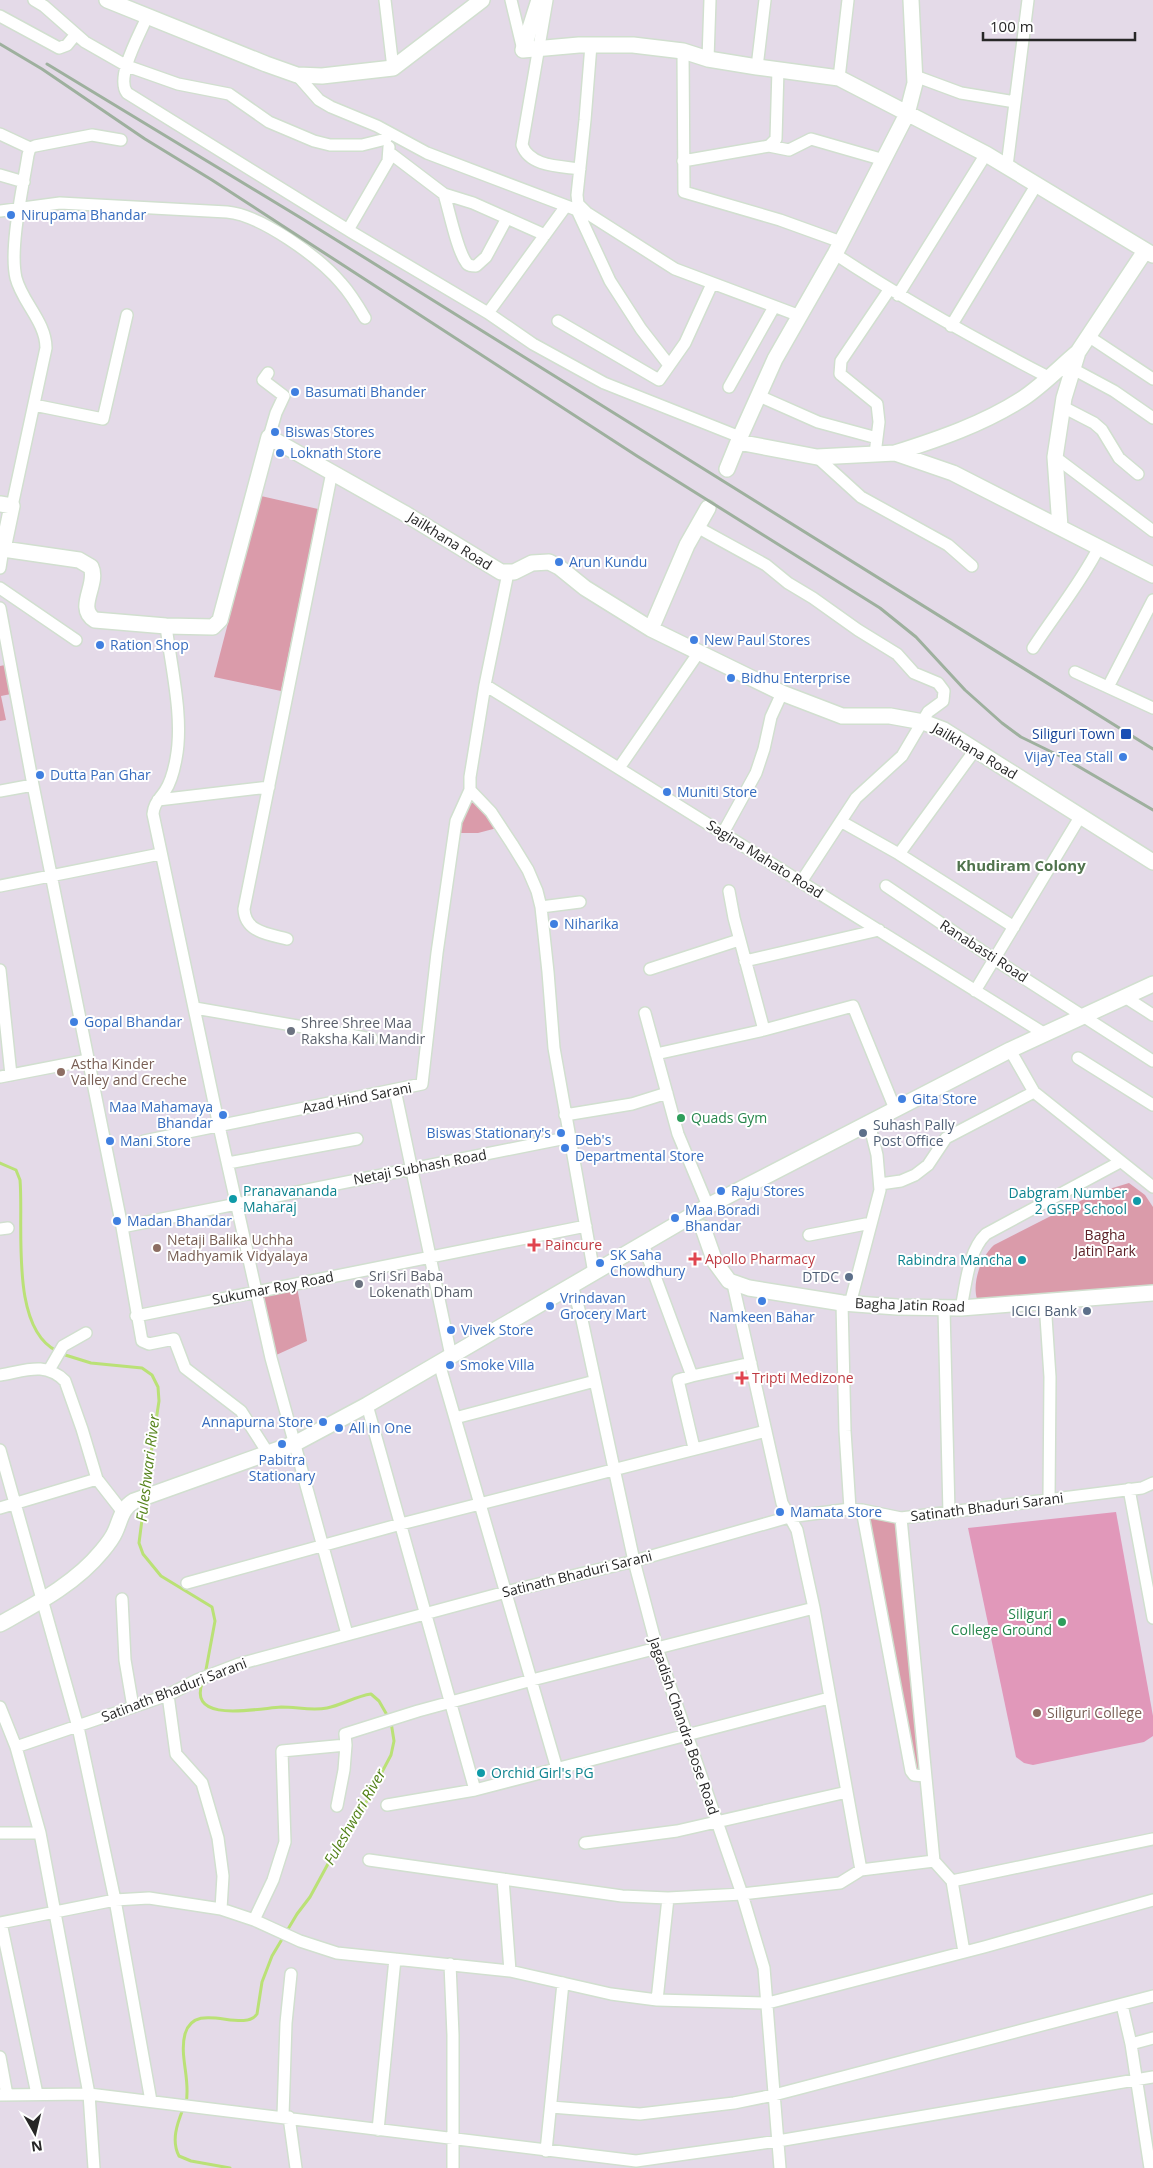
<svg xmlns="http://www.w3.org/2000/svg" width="1153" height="2168" viewBox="0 0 1153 2168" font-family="'Open Sans',sans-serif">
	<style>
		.green { fill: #da9baa }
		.pitch { fill: #e198ba }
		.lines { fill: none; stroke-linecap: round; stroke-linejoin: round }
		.stream { stroke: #bae176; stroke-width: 3 }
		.street-casing { stroke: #d1dfcf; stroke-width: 14 }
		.secondary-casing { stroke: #d1dfcf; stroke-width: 18 }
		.street { stroke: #fff; stroke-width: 11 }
		.secondary { stroke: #fff; stroke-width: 15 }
		.rail { stroke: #9eb09e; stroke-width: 3 }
		.shop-dot { fill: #3f7fe0; stroke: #fff; stroke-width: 2 }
		.transit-dot { fill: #1a4fb4; stroke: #fff; stroke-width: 2 }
		.worship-dot { fill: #6b7280; stroke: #fff; stroke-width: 2 }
		.education-dot { fill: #8d6e63; stroke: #fff; stroke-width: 2 }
		.leisure-dot { fill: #2e9e5b; stroke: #fff; stroke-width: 2 }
		.service-dot { fill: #5c6f8a; stroke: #fff; stroke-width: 2 }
		.culture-dot { fill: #0f9aa8; stroke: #fff; stroke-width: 2 }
		.health-dot { fill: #e0444e; stroke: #fff; stroke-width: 2 }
		.labels { text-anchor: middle; stroke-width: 4; stroke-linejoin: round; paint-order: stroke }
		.shop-label { font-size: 14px; fill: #366cbe; stroke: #fff; text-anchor: start }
		.street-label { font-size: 14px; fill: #272727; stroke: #fff }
		.transit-label { font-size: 14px; fill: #164399; stroke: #fff; text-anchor: end }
		.worship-label { font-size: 14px; fill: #5b616d; stroke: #fff; text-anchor: start }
		.education-label { font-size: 14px; fill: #785e54; stroke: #fff; text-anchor: start }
		.leisure-label { font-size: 14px; fill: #27864d; stroke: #fff; text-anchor: start }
		.service-label { font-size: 14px; fill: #4e5e75; stroke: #fff; text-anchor: end }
		.culture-label { font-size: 14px; fill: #0d838f; stroke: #fff; text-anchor: start }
		.park-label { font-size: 14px; fill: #5b2026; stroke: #fff }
		.health-label { font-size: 14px; fill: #be3a42; stroke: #fff; text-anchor: start }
		.neighbourhood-label { font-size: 15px; font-weight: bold; fill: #50734d; stroke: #fff }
		.water-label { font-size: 15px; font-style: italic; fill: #54821a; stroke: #fff }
	</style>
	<rect width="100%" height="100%" fill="#e4dae8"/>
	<!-- green -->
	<path class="green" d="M261 496 318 509 281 691 214 677Z
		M5 665 11 694 1 696 6 720 0 721V666Z
		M472 800 475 801 497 828 478 833H458L469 802Z
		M1129 1183 1145 1195 1153 1207V1287L977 1299C972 1282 981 1257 994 1245L1096 1193Z
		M297 1287 307 1341 274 1356 261 1298 265 1293Z
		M864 1512 896 1520 921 1772 917 1773Z"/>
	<!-- pitch -->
	<path class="pitch" d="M1116 1512 1153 1716V1736L1144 1742 1033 1765 1024 1763 1016 1757 968 1528Z"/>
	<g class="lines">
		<!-- stream -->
		<path class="stream" d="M0 1163 16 1170 20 1180C24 1224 9 1328 57 1351
			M62 1354 91 1363 142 1368 152 1375 158 1387 159 1401 145 1493
			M144 1504 139 1543 143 1554 161 1576 212 1607 215 1621 205 1675
			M186 2103C191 2081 179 2056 185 2034 195 1999 243 2034 257 2014L262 1982 272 1956 297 1914 310 1897 348 1827 363 1808 391 1755 394 1741 391 1722 379 1701 371 1694C356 1696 342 1705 327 1708 312 1711 297 1707 281 1707 260 1708 185 1725 203 1681
			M183 2109C177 2124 171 2141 179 2156L191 2161 230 2168"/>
		<defs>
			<path id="street" d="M34 0 44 6 85 42 127 66 178 84 229 94 269 122 314 141 330 145H362L386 139
				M385 0 393 68
				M511 0 523 50
				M547 0 522 145C530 167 560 166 580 169
				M0 16 59 48 67 45 76 34
				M147 17C140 34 115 77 127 93L353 233 488 313 533 344 604 383 740 437
				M591 45 585 120 577 195 578 204 587 213 675 269 800 316
				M683 51 684 192 780 220 841 242
				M708 59 710 0
				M757 67 765 0
				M297 75 319 100 331 107 377 126 427 153 585 213
				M915 76 961 93 1015 102
				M839 78 848 0
				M0 134 30 148
				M769 146 789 150 811 139 884 160
				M390 153 444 194 473 203 545 235
				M683 161 769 146 776 139 778 69
				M1007 166 1028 0
				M0 175 24 182
				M444 194C449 210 457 250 466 262 468 266 472 266 476 266L486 257 507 218
				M577 210 610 281 641 329 669 365
				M0 211 60 203 227 212C261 215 319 257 341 283 351 294 358 306 365 318
				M348 230 388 161 389 147
				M835 254C904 300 975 339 1048 377
				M898 295 986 154
				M488 313 566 206
				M558 321 659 380 685 343 712 284
				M951 326 1037 184
				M1088 336 1153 379
				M1073 369 1114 391 1153 418
				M268 373 263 380 284 396 276 413 269 437
				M729 387 774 307
				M759 396 818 422 877 438
				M34 405 103 419 127 315
				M1063 407 1094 423 1102 430 1119 458 1138 474
				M875 454 879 422 877 404 840 374 841 361 889 290
				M817 457 861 497 948 545 972 566
				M1055 457 1153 531
				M12 506 46 348C46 322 22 302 16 278 9 248 23 187 28 155L30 148 35 146 92 135 121 140
				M697 527 766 565 788 583 813 598 858 630 897 654 914 673 938 683 944 691 943 701 928 712 902 756 856 798 801 882
				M0 568 3 549
				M508 573 485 685 470 777V790L491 812 512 844 528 870 537 891 541 907 548 972 554 1048 594 1273
				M0 588 76 640
				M0 608 33 785 122 1227 142 1341 149 1344 174 1339 185 1368 241 1411 268 1453
				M166 626C171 667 184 718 176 759 174 770 171 782 165 791 159 800 154 803 153 814L219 1126 271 1358 347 1634
				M1033 648C1055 614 1081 583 1099 547
				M1075 672 1153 708
				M485 685 1045 1034
				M1108 687 1153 600
				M619 768 699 652
				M0 791 33 785
				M158 800 269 787
				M842 822 899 854 1014 927
				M723 833 756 773 764 749 771 717 782 693
				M899 854 975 750
				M0 886 160 854
				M886 886 994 959 1153 1061
				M729 891 734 918 764 1030
				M541 907 580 902
				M287 939C268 934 245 932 244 909L332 472
				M745 961 879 930
				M650 969 739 940
				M0 970 11 1075
				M975 991 1080 817
				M1125 997 1153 1015
				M195 1008 372 1039
				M645 1013 678 1134 708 1206
				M1010 1050 1034 1092 1153 1187
				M656 1054 764 1030 853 1006 895 1109
				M1078 1058 1153 1105
				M0 1077 88 1060
				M395 1090 451 1356
				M565 1115 632 1104 667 1093
				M144 1141 422 1084 437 953 456 821 470 790
				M228 1163 357 1139
				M880 1184 901 1181 915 1175 928 1165 946 1138 1034 1092
				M122 1227 571 1137
				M0 1229 8 1228
				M809 1235 871 1223
				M643 1244 692 1376 678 1380 694 1448
				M733 1284 782 1503 797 1530 814 1608 861 1870 934 1861
				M572 1285 582 1320 634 1561 657 1648 742 1894 764 1968 780 2168
				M1045 1302 1050 1377 1049 1500
				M842 1303 845 1431 850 1509
				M850 1304 880 1190 877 1155 869 1123
				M961 1308C966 1285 968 1251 986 1234L1120 1162
				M944 1309 949 1513
				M136 1316 586 1226
				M439 1363 557 1769
				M49 1370 63 1346 86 1333
				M0 1375C25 1371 45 1361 65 1381L82 1429 97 1479 122 1511
				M692 1376 751 1363
				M367 1405 475 1790
				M455 1418 595 1381
				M0 1450 78 1727 115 1900 151 2101
				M1129 1489 1153 1618
				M0 1508 97 1479
				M862 1510 911 1771 914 1775 925 1776
				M901 1518 934 1861 952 1881 964 1952
				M187 1583 401 1524 766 1431
				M122 1599 125 1660 133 1707
				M168 1695 176 1754 202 1783 218 1838 223 1876 221 1909
				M0 1707 16 1747 40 1833 89 2094 94 2168
				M16 1747 168 1695 197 1680 239 1664 506 1592 634 1561 789 1517 850 1509 862 1510 901 1518 1142 1488 1153 1483
				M387 1805 475 1790 829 1698
				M337 1806 344 1770 346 1745
				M0 1833H40
				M585 1843 677 1831 847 1792
				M369 1860 622 1896 668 1898 742 1894 840 1883 861 1870
				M503 1879 510 1971
				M952 1881 1153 1839
				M254 1920 273 1880 285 1842 282 1751 346 1745 345 1734 418 1711 532 1680 814 1608
				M0 1923 115 1900 149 1898 221 1909 254 1920 300 1941 337 1953 510 1971 611 1994 657 2000 768 2003 984 1947 1153 1900
				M1 1923 37 2094
				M450 1964 453 2035V2168
				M657 2000 668 1898
				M1122 2005 1131 2044 1150 2168
				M1131 2044 1153 2038
				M0 2057 7 2095
				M0 2095 89 2094 636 2161 778 2141 1153 2077
				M551 2107 640 2114 734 2103 774 2095 1153 1996
				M283 2116 286 2023 291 1974
				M289 2117 296 2168
				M378 2130 395 1959
				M546 2151 563 1983"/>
			<path id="secondary" d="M107 0 266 64 297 75 322 76 393 68 482 0
				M539 0 523 50 579 45H633L683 51 708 59 757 67 839 78 986 154 1153 255
				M738 442 817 457 895 453 953 473 1153 575
				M895 453C939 439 983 424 1022 399 1042 386 1060 367 1078 352
				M727 469 740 437 775 359 835 254 907 114 915 83 911 0
				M0 504 12 506 3 549 79 560 91 567C99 584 75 608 95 620L166 626 213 627 220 620 269 437 404 513 501 572H514L532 563 549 562 559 567 585 588 651 629 782 693 842 716H890L923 722 944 730 1153 862
				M1060 527 1055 457 1064 398 1078 352 1145 251
				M651 629 687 545 708 508
				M703 1228 715 1262 729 1281 749 1288 842 1303 897 1307 961 1308 1153 1293
				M0 1624C36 1604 75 1584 102 1551 107 1545 112 1539 115 1532 121 1519 121 1509 134 1501L296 1443 367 1405 708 1206 1010 1050 1153 984"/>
		</defs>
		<!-- street casing -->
		<use href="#street" class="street-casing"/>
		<!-- secondary casing -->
		<use href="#secondary" class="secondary-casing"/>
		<!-- street -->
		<use href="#street" class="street"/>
		<!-- secondary -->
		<use href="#secondary" class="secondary"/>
		<!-- rail -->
		<path class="rail" d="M0 44 42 69 145 139 212 180 637 456 880 608 916 637 965 690 1002 723 1021 737 1064 758 1153 810
			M47 64 301 218 1153 749"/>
	</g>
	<!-- markers -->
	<g class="shop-dot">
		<circle cx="11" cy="215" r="5"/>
		<circle cx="295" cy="392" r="5"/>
		<circle cx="275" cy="432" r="5"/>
		<circle cx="280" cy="453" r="5"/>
		<circle cx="559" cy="562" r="5"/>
		<circle cx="694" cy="640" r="5"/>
		<circle cx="100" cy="645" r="5"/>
		<circle cx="731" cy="678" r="5"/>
		<circle cx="1123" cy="757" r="5"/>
		<circle cx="40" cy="775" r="5"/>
		<circle cx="667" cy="792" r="5"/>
		<circle cx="554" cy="924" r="5"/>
		<circle cx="74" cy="1022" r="5"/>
		<circle cx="902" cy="1099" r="5"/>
		<circle cx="223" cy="1115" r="5"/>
		<circle cx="561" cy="1133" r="5"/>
		<circle cx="110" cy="1141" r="5"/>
		<circle cx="565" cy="1148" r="5"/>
		<circle cx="721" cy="1191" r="5"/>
		<circle cx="675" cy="1218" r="5"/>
		<circle cx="117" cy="1221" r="5"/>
		<circle cx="600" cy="1263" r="5"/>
		<circle cx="762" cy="1301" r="5"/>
		<circle cx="550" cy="1306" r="5"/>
		<circle cx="451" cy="1330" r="5"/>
		<circle cx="450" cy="1365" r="5"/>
		<circle cx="323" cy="1422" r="5"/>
		<circle cx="339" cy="1428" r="5"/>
		<circle cx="282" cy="1444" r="5"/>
		<circle cx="780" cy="1512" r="5"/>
	</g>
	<rect class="transit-dot" x="1120" y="728" width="12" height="12" rx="2.5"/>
	<g class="worship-dot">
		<circle cx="291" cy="1031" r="5"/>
		<circle cx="359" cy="1284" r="5"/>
	</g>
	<g class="education-dot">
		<circle cx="61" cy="1072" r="5"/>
		<circle cx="157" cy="1248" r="5"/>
		<circle cx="1037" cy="1713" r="5"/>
	</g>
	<g class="leisure-dot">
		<circle cx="681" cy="1118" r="5"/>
		<circle cx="1062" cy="1622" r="5"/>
	</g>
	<g class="service-dot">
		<circle cx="863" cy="1133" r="5"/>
		<circle cx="849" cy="1277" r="5"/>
		<circle cx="1087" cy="1311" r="5"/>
	</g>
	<g class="culture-dot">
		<circle cx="233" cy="1199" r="5"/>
		<circle cx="1137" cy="1201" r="5"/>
		<circle cx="1022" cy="1260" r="5"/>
		<circle cx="481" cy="1773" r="5"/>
	</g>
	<g class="health-dot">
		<path d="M531.5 1237.5h5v5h5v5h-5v5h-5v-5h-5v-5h5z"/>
		<path d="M692.5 1251.5h5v5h5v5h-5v5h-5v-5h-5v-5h5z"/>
		<path d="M739.5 1370.5h5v5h5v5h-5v5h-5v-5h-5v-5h5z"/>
	</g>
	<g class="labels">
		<!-- shop labels -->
		<g class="shop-label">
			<text x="21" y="220">Nirupama Bhandar</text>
			<text x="305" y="397">Basumati Bhander</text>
			<text x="285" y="437">Biswas Stores</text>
			<text x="290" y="458">Loknath Store</text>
			<text x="569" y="567">Arun Kundu</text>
			<text x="704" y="645">New Paul Stores</text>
			<text x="110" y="650">Ration Shop</text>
			<text x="741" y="683">Bidhu Enterprise</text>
			<text x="1113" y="762" text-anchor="end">Vijay Tea Stall</text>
			<text x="50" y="780">Dutta Pan Ghar</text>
			<text x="677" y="797">Muniti Store</text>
			<text x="564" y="929">Niharika</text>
			<text x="84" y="1027">Gopal Bhandar</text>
			<text x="912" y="1104">Gita Store</text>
			<text x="213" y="1112" text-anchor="end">Maa Mahamaya<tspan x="213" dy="16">Bhandar</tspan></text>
			<text x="551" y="1138" text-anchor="end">Biswas Stationary's</text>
			<text x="575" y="1145">Deb's<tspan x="575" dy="16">Departmental Store</tspan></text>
			<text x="120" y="1146">Mani Store</text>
			<text x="731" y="1196">Raju Stores</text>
			<text x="685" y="1215">Maa Boradi<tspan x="685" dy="16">Bhandar</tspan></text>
			<text x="127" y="1226">Madan Bhandar</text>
			<text x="610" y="1260">SK Saha<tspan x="610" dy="16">Chowdhury</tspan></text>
			<text x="560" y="1303">Vrindavan<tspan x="560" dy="16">Grocery Mart</tspan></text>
			<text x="762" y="1322" text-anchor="middle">Namkeen Bahar</text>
			<text x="461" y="1335">Vivek Store</text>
			<text x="460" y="1370">Smoke Villa</text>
			<text x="313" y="1427" text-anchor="end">Annapurna Store</text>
			<text x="349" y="1433">All in One</text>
			<text x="282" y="1465" text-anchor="middle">Pabitra<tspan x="282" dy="16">Stationary</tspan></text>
			<text x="790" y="1517">Mamata Store</text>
		</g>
		<!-- street labels -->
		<g class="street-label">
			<text transform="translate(450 541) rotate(32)" y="5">Jailkhana Road</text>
			<text transform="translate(975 751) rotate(31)" y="5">Jailkhana Road</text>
			<text transform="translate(765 859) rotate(32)" y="5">Sagina Mahato Road</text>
			<text transform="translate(984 951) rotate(33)" y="5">Ranabasti Road</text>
			<text transform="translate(357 1098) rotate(-11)" y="5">Azad Hind Sarani</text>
			<text transform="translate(420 1167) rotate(-11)" y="5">Netaji Subhash Road</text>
			<text transform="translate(273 1288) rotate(-11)" y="5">Sukumar Roy Road</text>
			<text transform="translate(910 1305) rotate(2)" y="5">Bagha Jatin Road</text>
			<text transform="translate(987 1507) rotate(-7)" y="5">Satinath Bhaduri Sarani</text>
			<text transform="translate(577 1574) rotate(-14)" y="5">Satinath Bhaduri Sarani</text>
			<text transform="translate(174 1690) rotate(-21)" y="5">Satinath Bhaduri Sarani</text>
			<text transform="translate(684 1726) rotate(71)" y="5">Jagadish Chandra Bose Road</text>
		</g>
		<!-- transit labels -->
		<g class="transit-label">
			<text x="1115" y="739">Siliguri Town</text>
		</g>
		<!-- worship labels -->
		<g class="worship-label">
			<text x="301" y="1028">Shree Shree Maa<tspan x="301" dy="16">Raksha Kali Mandir</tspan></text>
			<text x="369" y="1281">Sri Sri Baba<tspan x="369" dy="16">Lokenath Dham</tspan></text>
		</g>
		<!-- education labels -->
		<g class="education-label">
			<text x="71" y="1069">Astha Kinder<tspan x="71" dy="16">Valley and Creche</tspan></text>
			<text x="167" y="1245">Netaji Balika Uchha<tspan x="167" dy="16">Madhyamik Vidyalaya</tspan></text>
			<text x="1047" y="1718">Siliguri College</text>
		</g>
		<!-- leisure labels -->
		<g class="leisure-label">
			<text x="691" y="1123">Quads Gym</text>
			<text x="1052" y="1619" text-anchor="end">Siliguri<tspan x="1052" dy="16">College Ground</tspan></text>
		</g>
		<!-- service labels -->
		<g class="service-label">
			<text x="873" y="1130" text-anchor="start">Suhash Pally<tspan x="873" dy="16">Post Office</tspan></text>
			<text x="839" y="1282">DTDC</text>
			<text x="1077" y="1316">ICICI Bank</text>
		</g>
		<!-- culture labels -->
		<g class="culture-label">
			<text x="243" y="1196">Pranavananda<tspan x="243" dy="16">Maharaj</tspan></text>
			<text x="1127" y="1198" text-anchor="end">Dabgram Number<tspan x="1127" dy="16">2 GSFP School</tspan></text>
			<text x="1012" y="1265" text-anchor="end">Rabindra Mancha</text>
			<text x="491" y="1778">Orchid Girl's PG</text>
		</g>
		<!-- park labels -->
		<g class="park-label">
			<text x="1105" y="1240">Bagha<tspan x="1105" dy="16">Jatin Park</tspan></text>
		</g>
		<!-- health labels -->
		<g class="health-label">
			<text x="545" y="1250">Paincure</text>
			<text x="705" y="1264">Apollo Pharmacy</text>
			<text x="752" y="1383">Tripti Medizone</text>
		</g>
		<!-- neighbourhood labels -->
		<g class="neighbourhood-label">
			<text x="1021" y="871">Khudiram Colony</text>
		</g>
		<!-- water labels -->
		<g class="water-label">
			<text transform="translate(148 1468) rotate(-83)" y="5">Fuleshwari River</text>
			<text transform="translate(355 1817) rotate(-60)" y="5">Fuleshwari River</text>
		</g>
	</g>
	<!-- north arrow -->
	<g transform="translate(35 2133) rotate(172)" stroke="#ffffff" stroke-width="4" paint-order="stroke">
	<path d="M0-4L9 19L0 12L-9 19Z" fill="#272727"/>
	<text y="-8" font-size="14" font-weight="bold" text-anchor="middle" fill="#272727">N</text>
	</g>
	<!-- scale -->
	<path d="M983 32v8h152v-8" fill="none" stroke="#272727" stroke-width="2.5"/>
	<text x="990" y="32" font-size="15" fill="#272727" stroke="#ffffff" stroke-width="4" paint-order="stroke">100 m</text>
</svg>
